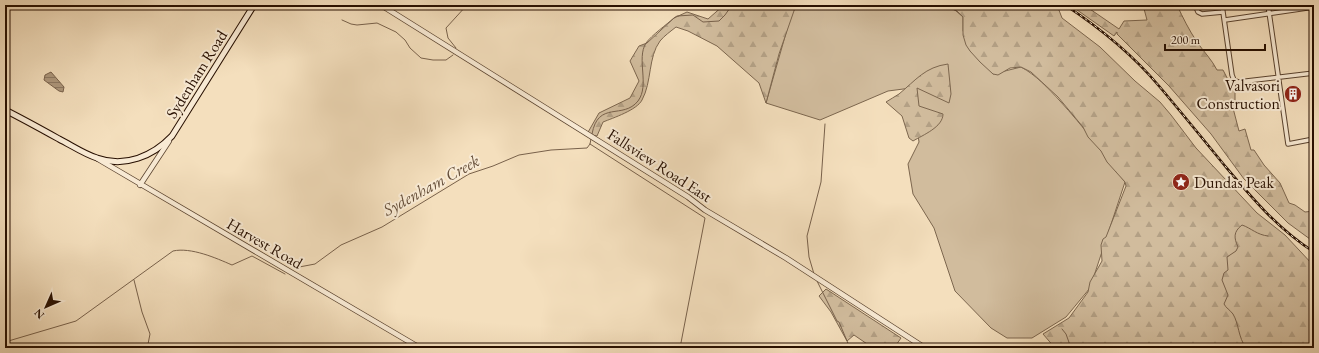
<svg xmlns="http://www.w3.org/2000/svg" width="1319" height="353" viewBox="0 0 1319 353" font-family="'EB Garamond',serif">
	<style>
		.green { fill: #d1bc9d; stroke: #7c664e }
		.forest { fill: url(#forest-firs); stroke: #7c664e }
		.water { fill: url(#water-rules); stroke: #78614b }
		.lines { fill: none; stroke-linecap: round; stroke-linejoin: round }
		.stream { stroke: #78614b; stroke-width: 1 }
		.minor-casing { stroke: #5a432f; stroke-width: 5.5 }
		.tertiary-casing { stroke: #5a432f; stroke-width: 6 }
		.secondary-casing { stroke: #270f00; stroke-width: 7 }
		.minor { stroke: #f8ead4; stroke-width: 3.5 }
		.tertiary { stroke: #f8ead4; stroke-width: 4.5 }
		.secondary { stroke: #f8ead4; stroke-width: 5 }
		.rail-casing { stroke: #270f00; stroke-width: 2.5 }
		.rail { stroke: #f8ead4; stroke-width: 1; stroke-dasharray: 3; stroke-linecap: butt }
		.labels { text-anchor: middle; stroke-width: 4; stroke-linejoin: round; paint-order: stroke }
		.street-label { font-size: 16px; fill: #270f00; stroke: #f8ead4 }
		.poi-label { font-size: 16px; fill: #270f00; stroke: #f8ead4; text-anchor: end }
		.water-label { font-size: 17px; font-style: italic; fill: #644d38; stroke: #f8ead4 }
	</style>
	<defs>
		<pattern id="forest-firs" width="22" height="20" patternUnits="userSpaceOnUse"><rect width="22" height="20" fill="#d1bc9d"/><path d="M5 1l3.5 6h-7zM16 11l3.5 6h-7z" fill="#b3a085"/></pattern>
		<pattern id="water-rules" width="6" height="5" patternUnits="userSpaceOnUse"><rect width="6" height="5" fill="#ae987d"/><path d="M0 2.5h6" fill="none" stroke="#8e7a64"/></pattern>
	</defs>
	<rect width="100%" height="100%" fill="#f4dfbd"/>
	<filter id="stains"><feTurbulence type="fractalNoise" baseFrequency=".005" numOctaves="4"/><feColorMatrix values="0 0 0 0 .2 0 0 0 0 .09 0 0 0 0 .02 0 0 0 .5 -.17"/></filter>
	<radialGradient id="worn" r=".72"><stop offset=".6" stop-color="#630" stop-opacity="0"/><stop offset="1" stop-color="#630" stop-opacity=".3"/></radialGradient>
	<!-- green -->
	<path class="green" d="M794 5H949L963 17V31L993 74 1021 67C1036 75 1048 88 1060 101 1083 126 1104 154 1125 182L1090 288 1066 317 1032 338H1007L991 328 955 291 934 228 913 194 908 164 919 142 911 88 888 91 820 120 766 103Z"/>
	<!-- forest -->
	<path class="forest" d="M724 5H796L779 54 766 103 759 83 717 46 688 31 676 27C671 31 664 36 660 41 648 57 652 82 642 100 637 110 613 118 603 122L597 136 587 134 599 113 630 98 639 81 630 61 639 46 647 43 674 18 687 12 708 19Z
		M942 5H1057L1062 18 1100 47 1135 81 1160 102 1171 115 1196 148 1257 213 1285 235 1314 266V348H1055L1043 334 1069 318 1088 292 1090 282 1102 261 1101 245 1103 239 1106 237 1126 186 1125 182 1107 162 1101 151 1088 137 1083 127 1058 97 1031 72 1021 67 1010 68 998 75 993 74 980 62 970 51 966 45 963 35V17L957 11Z
		M1070 5H1084L1119 29 1124 21 1147 20 1143 5H1177C1183 18 1189 30 1197 42 1204 52 1212 60 1217 70H1223L1235 93V103L1233 108 1239 131 1245 129 1251 150H1254L1264 165 1280 183 1289 203 1295 205 1305 212 1314 211V242L1288 223 1244 179 1211 134 1169 86 1117 34V32L1114 36Z
		M948 64 951 94 949 103 917 88 919 106 943 114C943 127 923 135 913 141L909 138 902 116 886 102C890 99 895 97 899 94 916 80 925 67 948 64Z
		M826 289 901 338 894 348H873L854 335 847 341 831 312 819 296Z"/>
	<!-- water -->
	<path class="water" d="M51 72 64 87 63 92 59 91 44 80 45 75Z"/>
	<g class="lines">
		<!-- stream -->
		<path class="stream" d="M342 20 351 24 357 25 377 23 396 32 405 40 410 48 421 58 433 60H446L453 55
			M456 48 448 38 446 28 467 5
			M592 134C598 100 623 120 638 101 650 85 636 59 646 43 652 35 666 25 674 18L677 16 693 15 703 22 719 21 725 15 732 5
			M590 144 705 218 680 348
			M294 268 315 264 341 245 382 227 469 174 493 166 519 155 551 150 587 148 590 144 591 139
			M814 274 809 257 807 236 821 182 825 124
			M134 280 142 312 150 334 148 344 146 348
			M817 281 837 321 839 322 850 348
			M1062 329 1066 334 1071 348
			M5 342 76 321 173 251C191 247 216 258 232 265L252 256 285 274
			M1246 348C1238 337 1239 324 1233 314 1230 310 1226 308 1224 304L1228 295 1222 280 1224 273 1228 270 1227 257 1236 251 1238 247C1234 238 1233 232 1242 225 1251 228 1257 235 1268 236"/>
		<defs>
			<path id="minor" d="M1195 5 1198 12 1202 14 1223 12
				M1222 5 1232 75 1234 80 1238 82 1314 73
				M1268 5 1288 144 1314 139
				M1225 20 1314 7"/>
			<path id="tertiary" d="M381 5 688 197 705 210 786 258 925 348
				M98 159 420 348
				M140 185 169 141"/>
			<path id="secondary" d="M5 110C23 119 41 129 59 139 71 145 84 154 97 158 125 168 153 156 172 136L254 5"/>
		</defs>
		<!-- minor casing -->
		<use href="#minor" class="minor-casing"/>
		<!-- tertiary casing -->
		<use href="#tertiary" class="tertiary-casing"/>
		<!-- secondary casing -->
		<use href="#secondary" class="secondary-casing"/>
		<!-- minor -->
		<use href="#minor" class="minor"/>
		<!-- tertiary -->
		<use href="#tertiary" class="tertiary"/>
		<!-- secondary -->
		<use href="#secondary" class="secondary"/>
		<defs>
			<path id="rail" d="M1065 5C1100 28 1132 54 1159 86 1181 112 1203 139 1225 166 1252 198 1278 229 1314 252"/>
		</defs>
		<!-- rail casing -->
		<use href="#rail" class="rail-casing"/>
		<!-- rail -->
		<use href="#rail" class="rail"/>
	</g>
	<!-- icons -->
	<defs>
		<symbol id="building-disc" viewBox="-11 -11 22 22"><circle r="9.5" fill="#8f2418" stroke="#f8ead4"/><path d="M-4-6H4V6H1V3H-1V6H-4ZM-2.5-4.3h1.7v1.8h-1.7ZM.8-4.3h1.7v1.8H.8ZM-2.5-1h1.7V.8h-1.7ZM.8-1h1.7V.8H.8Z" fill="#fff"/></symbol>
		<symbol id="sight-disc" viewBox="-11 -11 22 22"><circle r="9.5" fill="#8f2418" stroke="#f8ead4"/><path d="M0-6L1.8-2.2L6-1.7L2.9 1.2L3.7 5.4L0 3.3L-3.7 5.4L-2.9 1.2L-6-1.7L-1.8-2.2Z" fill="#fff"/></symbol>
	</defs>
	<g fill-rule="evenodd">
		<use href="#building-disc" x="1283" y="84" width="20" height="20"/>
		<use href="#sight-disc" x="1171" y="172" width="20" height="20"/>
	</g>
	<g class="labels">
		<!-- street labels -->
		<g class="street-label">
			<text transform="translate(196 74) rotate(-58)" y="6">Sydenham Road</text>
			<text transform="translate(660 165) rotate(33)" y="6">Fallsview Road East</text>
			<text transform="translate(265 243) rotate(30)" y="6">Harvest Road</text>
		</g>
		<!-- poi labels -->
		<g class="poi-label">
			<text x="1280" y="91">Valvasori<tspan x="1280" dy="18">Construction</tspan></text>
			<text x="1194" y="188" text-anchor="start">Dundas Peak</text>
		</g>
		<!-- water labels -->
		<g class="water-label">
			<text transform="translate(431 185) rotate(-29)" y="6">Sydenham Creek</text>
		</g>
	</g>
	<!-- margin -->
	<rect width="1319" height="353" fill="none" stroke="#f4dfbd" stroke-width="20"/>
	<rect x="6" y="6" width="1307" height="341" fill="none" stroke="#270f00" stroke-width="2"/>
	<rect x="10" y="10" width="1299" height="333" fill="none" stroke="#270f00"/>
	<!-- north arrow -->
	<g transform="translate(46 307) rotate(225)" stroke="#f8ead4" stroke-width="3" paint-order="stroke">
	<path d="M0-3L7 15L0 10L-7 15Z" fill="#270f00"/>
	<text y="-6" font-size="11" font-weight="bold" text-anchor="middle" fill="#270f00">N</text>
	</g>
	<!-- scale -->
	<path d="M1165 44v6h100v-6" fill="none" stroke="#270f00" stroke-width="2"/>
	<text x="1171" y="44" font-size="12" fill="#270f00" stroke="#f8ead4" stroke-width="3" paint-order="stroke">200 m</text>
	<rect width="100%" height="100%" filter="url(#stains)"/>
	<rect width="100%" height="100%" fill="url(#worn)"/>
</svg>
